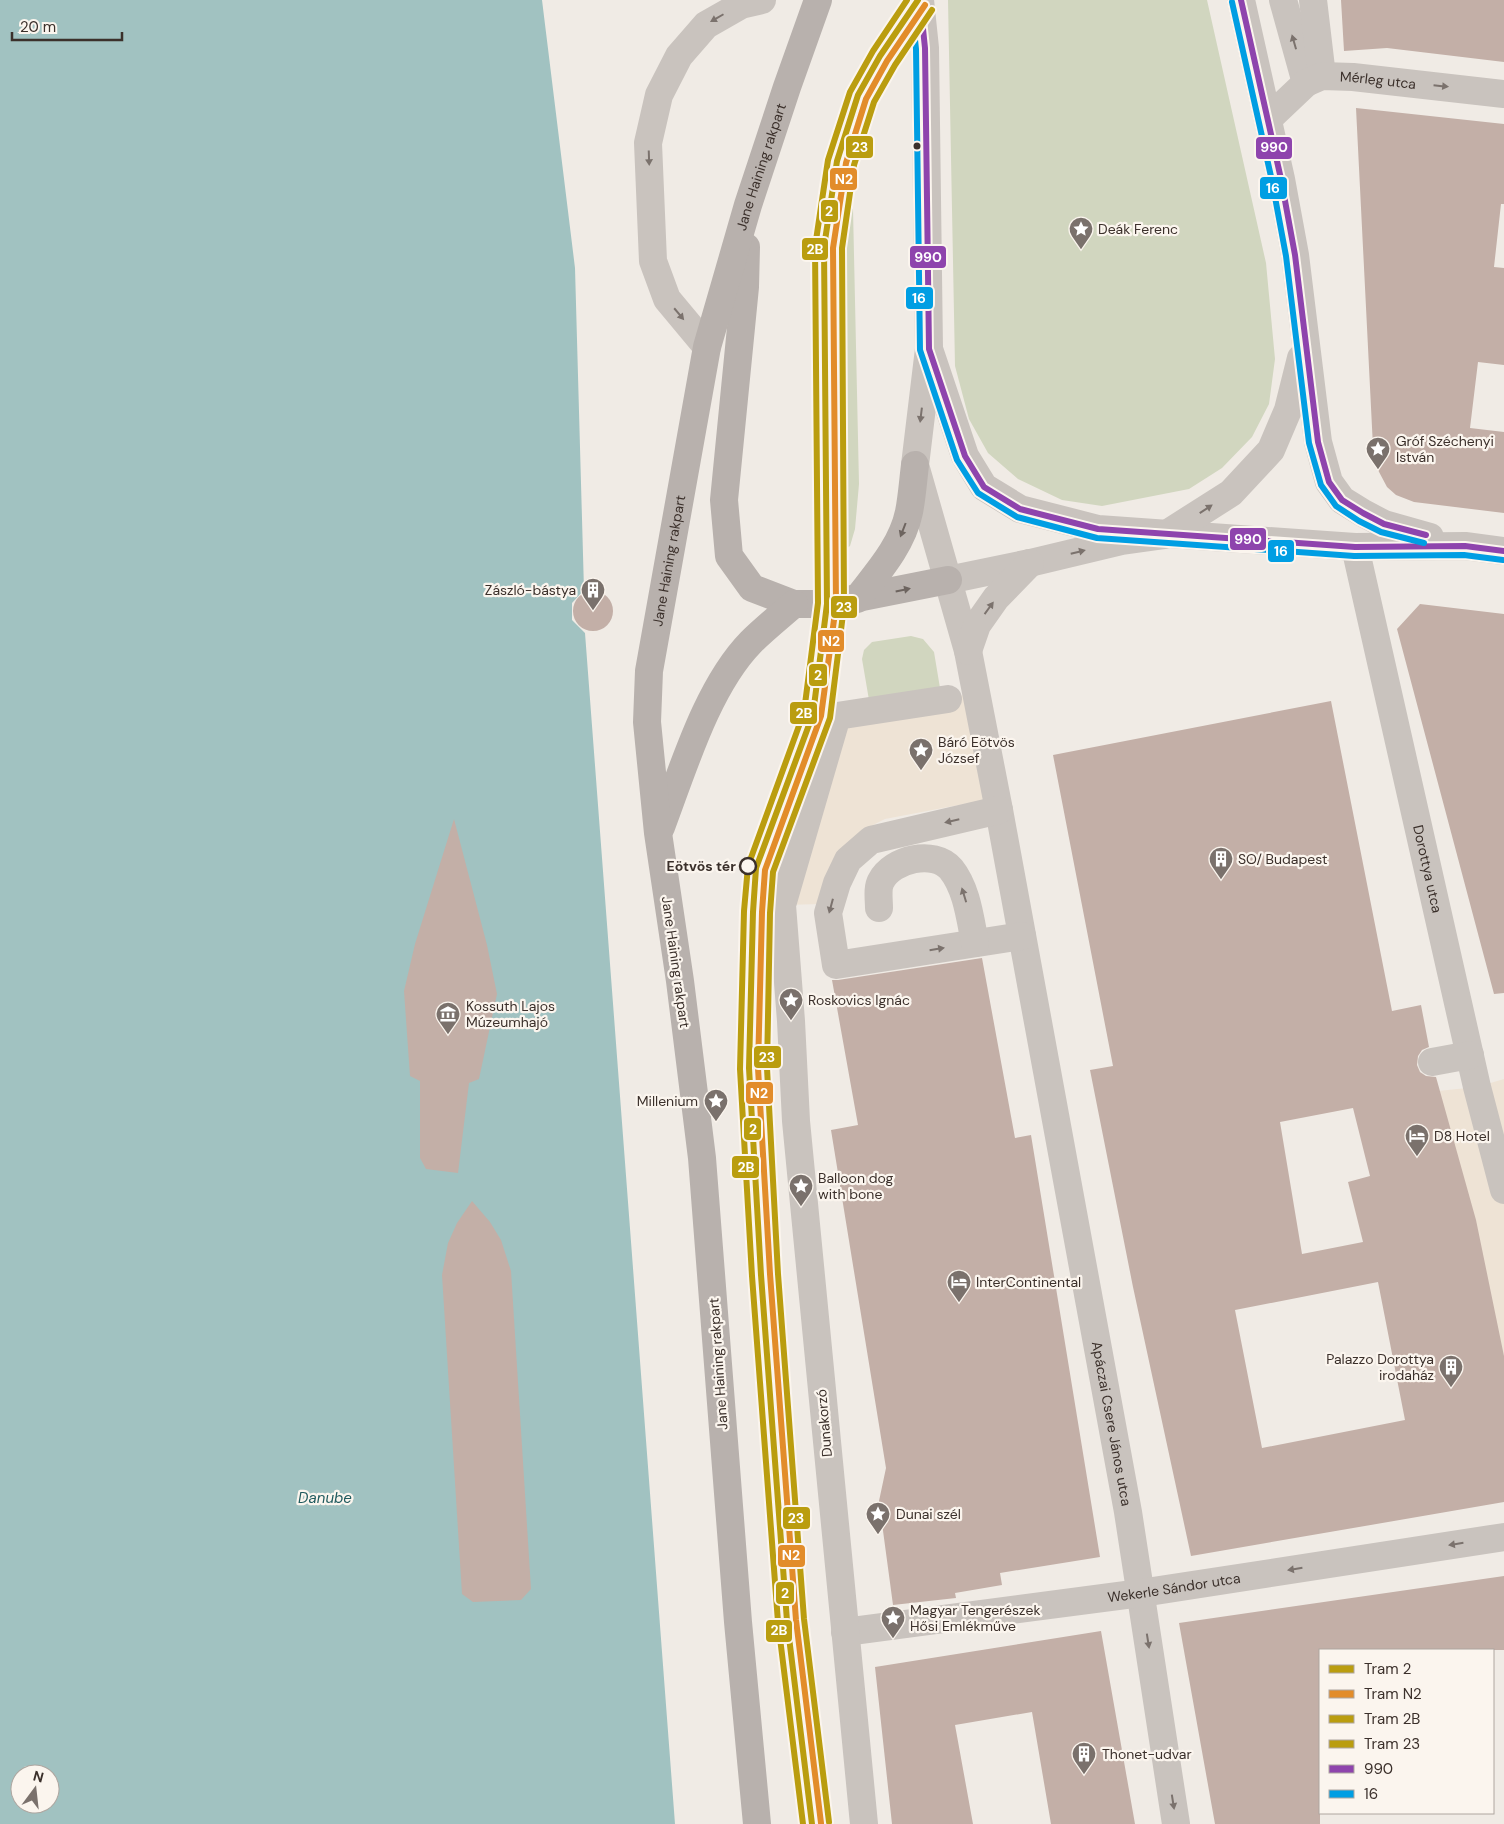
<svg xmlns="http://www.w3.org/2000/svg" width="1504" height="1824" viewBox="0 0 1504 1824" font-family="'DM Sans',sans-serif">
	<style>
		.green { fill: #d1d6bf }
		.plaza { fill: #eee3d5 }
		.water { fill: #a1c2c1; fill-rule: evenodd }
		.building { fill: #c3afa7; fill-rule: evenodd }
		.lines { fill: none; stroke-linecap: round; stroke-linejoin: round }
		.minor { stroke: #c9c3be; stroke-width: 28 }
		.major { stroke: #b8b1ad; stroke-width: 28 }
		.bus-1-casing { stroke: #fbf5ee; stroke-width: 10 }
		.bus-2-casing { stroke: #fbf5ee; stroke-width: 10 }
		.bus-1 { stroke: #8e44ad; stroke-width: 6 }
		.bus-2 { stroke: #009ee3; stroke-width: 6 }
		.tram-1-casing { stroke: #fbf5ee; stroke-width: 10 }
		.tram-2-casing { stroke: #fbf5ee; stroke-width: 10 }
		.tram-3-casing { stroke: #fbf5ee; stroke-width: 10 }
		.tram-4-casing { stroke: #fbf5ee; stroke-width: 10 }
		.tram-1 { stroke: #ba9d0f; stroke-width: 6 }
		.tram-2 { stroke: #e28c2a; stroke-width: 6 }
		.tram-3 { stroke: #ba9d0f; stroke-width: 6 }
		.tram-4 { stroke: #ba9d0f; stroke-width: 6 }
		.oneway { fill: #7b726d }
		.oneway2 { fill: #6d645f }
		.bus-dot { fill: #3b302b; stroke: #fbf5ee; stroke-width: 2 }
		.stop-dot { fill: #fbf5ee; stroke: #3b302b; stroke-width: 2.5 }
		.labels { text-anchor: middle; stroke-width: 4.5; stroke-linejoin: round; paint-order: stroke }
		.street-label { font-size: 14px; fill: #3b302b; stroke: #fbf5ee }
		.poi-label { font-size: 14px; fill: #3b302b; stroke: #fbf5ee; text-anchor: start }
		.stop-label { font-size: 14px; font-weight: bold; fill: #3b302b; stroke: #fbf5ee; text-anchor: end }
		.water-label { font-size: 15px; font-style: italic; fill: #1f5a5e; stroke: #fbf5ee }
		.line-badge { stroke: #fbf5ee; stroke-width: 2 }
		.badge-label { font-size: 14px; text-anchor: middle; font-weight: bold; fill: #fff }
	</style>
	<rect width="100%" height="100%" fill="#f0ebe5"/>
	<!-- green -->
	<path class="green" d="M948 0H1207L1266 263 1275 359 1269 404 1252 437 1222 468 1189 489 1102 506 1062 500 1018 479 988 453 969 419 955 366Z
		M840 208 853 209 859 484 855 529 850 546 834 557 836 253Z
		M911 636 923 639 934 652 940 688 869 700 862 659 864 650 872 642Z"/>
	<!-- plaza -->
	<path class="plaza" d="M964 695 985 800 885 819 865 829 824 904 782 905 837 716Z
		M1504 1079V1356L1438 1091 1477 1087Z"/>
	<!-- water -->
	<path class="water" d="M0 0H542L575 268 584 590 572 603V620L585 633 675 1824H0ZM20 1774H50V1804H20Z"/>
	<!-- building -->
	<path class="building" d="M1341 0H1504V62L1387 48 1344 51Z
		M1356 108 1504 124V204H1501L1494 267 1504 268V365L1478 362 1470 428 1504 432V513L1414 502 1396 495 1387 487 1378 470 1373 447Z
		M573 611a20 20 0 1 1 40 0a20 20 0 1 1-40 0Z
		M1420 604 1504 614V993L1494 994 1397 629Z
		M1331 701 1392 1011 1421 1005 1429 1047 1422 1050 1418 1056 1417 1065 1420 1072 1426 1076 1436 1077 1476 1220 1504 1356V1502L1191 1556 1133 1287 1090 1070 1113 1066 1053 755ZM1353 1108 1370 1176 1348 1182 1363 1242 1302 1254 1280 1122ZM1378 1282 1405 1420 1262 1448 1235 1310Z
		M454 819 487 945 497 994 479 1079 469 1083 458 1173 426 1169 420 1158V1081L410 1076 404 991 415 944Z
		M982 958 1015 1138 1031 1135 1100 1557 1000 1573 1002 1585 955 1593 956 1598 893 1605 879 1501 886 1468 831 1130 858 1125 832 980H838Z
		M472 1201 490 1222 501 1240 511 1271 531 1589 521 1600 473 1602 462 1594 442 1275 448 1243 457 1223Z
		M1504 1576V1650H1320V1824H1215L1179 1623Z
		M1101 1631 1135 1824H1051L1032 1712 955 1725 973 1824H892L875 1667Z"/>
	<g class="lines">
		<!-- minor -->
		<g class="minor">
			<path d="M920 0 925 48 929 349 965 456 984 487 1020 509 1098 529 1355 547 1465 546 1504 551"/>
			<path d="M1241 0 1281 179 1295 255 1318 442 1329 482 1342 500 1363 513 1384 524 1430 537"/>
			<path d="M1283 0 1306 83"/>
			<path d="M1313 0 1322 76"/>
			<path id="s1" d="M1268 119 1306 83 1322 76 1353 77 1504 94"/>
			<path d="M707 347 667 299 653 261 648 143 659 95 679 56 706 25 741 5 762 0"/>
			<path id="s2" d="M929 349 915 465 968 651 999 810 1128 1512 1176 1824"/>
			<path id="s3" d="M1355 547 1477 1087 1504 1190"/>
			<path d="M948 580 1030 563 1122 541 1165 535 1231 493 1271 450 1288 410 1301 358"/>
			<path d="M968 651 977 625 996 598 1030 563"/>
			<path d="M999 810 871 840 848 860 837 883 828 913 836 965 1022 936"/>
			<path d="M879 908C879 900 877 888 881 881 892 859 934 849 951 869 967 889 970 918 975 943"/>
			<path d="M1432 1062 1470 1055"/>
			<path id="s4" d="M845 1632 1141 1593 1504 1537"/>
			<path d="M864 1824 796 1121 791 1021 782 905 837 716 948 699"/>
		</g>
		<!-- major -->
		<g class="major">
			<path d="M746 247 745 287 724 500 729 556 752 588 794 604H827L948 580"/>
			<path d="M857 599C877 573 902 546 909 512 912 497 913 481 915 465"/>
			<path d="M661 827C683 769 707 687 751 642 764 629 779 617 794 604"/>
			<path id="s5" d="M757 1824 738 1622 702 1158 680 981 658 833 647 722 649 671 707 347 748 205 787 87 818 0"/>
		</g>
		<defs>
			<path id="bus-1" d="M920 0 925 48 929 349 965 456 984 487 1020 509 1098 529 1355 547 1465 546 1504 551
				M1241 0 1281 179 1295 255 1318 442 1329 482 1342 500 1363 513 1384 524 1426 535"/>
			<path id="bus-2" d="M911 1 916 49 920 350 957 460 978 493 1017 517 1097 538 1354 556 1464 555 1503 560
				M1232 2 1272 181 1286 256 1309 443 1321 485 1336 506 1359 521 1381 532 1424 543"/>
		</defs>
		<!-- bus-1 casing -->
		<use href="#bus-1" class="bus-1-casing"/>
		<!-- bus-2 casing -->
		<use href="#bus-2" class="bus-2-casing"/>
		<!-- bus-1 -->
		<use href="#bus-1" class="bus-1"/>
		<!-- bus-2 -->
		<use href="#bus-2" class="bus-2"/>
		<defs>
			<path id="tram-1" d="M812 1824 787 1621 761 1275 749 1068 753 912 756 868 813 714 827 604 824 247 837 161 858 95 880 56 918 0"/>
			<path id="tram-2" d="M821 1823 796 1620 770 1274 758 1068 762 912 765 870 821 716 836 605 833 248 846 163 866 99 887 61 925 5"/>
			<path id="tram-3" d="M803 1824 778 1622 752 1276 740 1069 744 911 748 866 804 712 818 603 815 247 828 160 850 92 873 51 907 0"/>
			<path id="tram-4" d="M829 1822 804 1619 778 1274 767 1068 770 913 773 872 830 718 844 606 842 248 854 165 874 102 895 65 932 10"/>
		</defs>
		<!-- tram-1 casing -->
		<use href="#tram-1" class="tram-1-casing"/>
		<!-- tram-2 casing -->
		<use href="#tram-2" class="tram-2-casing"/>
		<!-- tram-3 casing -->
		<use href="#tram-3" class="tram-3-casing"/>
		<!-- tram-4 casing -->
		<use href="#tram-4" class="tram-4-casing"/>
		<!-- tram-1 -->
		<use href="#tram-1" class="tram-1"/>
		<!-- tram-2 -->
		<use href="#tram-2" class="tram-2"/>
		<!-- tram-3 -->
		<use href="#tram-3" class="tram-3"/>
		<!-- tram-4 -->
		<use href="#tram-4" class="tram-4"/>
	</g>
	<!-- one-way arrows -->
	<defs><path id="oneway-solid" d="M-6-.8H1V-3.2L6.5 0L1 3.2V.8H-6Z" transform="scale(1.25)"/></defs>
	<g class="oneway">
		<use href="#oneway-solid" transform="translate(717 18) rotate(150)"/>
		<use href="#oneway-solid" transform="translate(1294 42) rotate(-106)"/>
		<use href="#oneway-solid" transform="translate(1441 86) rotate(6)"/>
		<use href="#oneway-solid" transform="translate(649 158) rotate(88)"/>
		<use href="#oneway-solid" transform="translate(679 314) rotate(50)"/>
		<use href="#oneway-solid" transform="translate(921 415) rotate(97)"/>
		<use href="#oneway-solid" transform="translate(1206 509) rotate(-33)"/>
		<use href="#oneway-solid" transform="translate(1078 552) rotate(-14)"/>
		<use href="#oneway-solid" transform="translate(989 608) rotate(-54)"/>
		<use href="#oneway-solid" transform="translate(952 821) rotate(167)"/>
		<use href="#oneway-solid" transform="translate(964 895) rotate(-107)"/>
		<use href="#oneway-solid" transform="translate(831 906) rotate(105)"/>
		<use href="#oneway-solid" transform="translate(937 949) rotate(-9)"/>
		<use href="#oneway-solid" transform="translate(1456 1544) rotate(171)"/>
		<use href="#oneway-solid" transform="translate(1295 1569) rotate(171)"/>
		<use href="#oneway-solid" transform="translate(1148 1641) rotate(81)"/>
		<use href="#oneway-solid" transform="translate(1173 1802) rotate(81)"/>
	</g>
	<g class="oneway2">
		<use href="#oneway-solid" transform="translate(903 530) rotate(111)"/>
		<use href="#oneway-solid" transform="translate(903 590) rotate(-12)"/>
	</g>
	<!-- icons -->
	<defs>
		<symbol id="sight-pin" viewBox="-11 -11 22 30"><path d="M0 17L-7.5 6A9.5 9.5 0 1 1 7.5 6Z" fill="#7a716c" stroke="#fbf5ee"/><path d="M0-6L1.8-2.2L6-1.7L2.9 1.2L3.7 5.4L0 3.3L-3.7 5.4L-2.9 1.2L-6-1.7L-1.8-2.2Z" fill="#fff"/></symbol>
		<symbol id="building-pin" viewBox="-11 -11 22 30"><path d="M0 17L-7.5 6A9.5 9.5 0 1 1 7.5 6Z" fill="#7a716c" stroke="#fbf5ee"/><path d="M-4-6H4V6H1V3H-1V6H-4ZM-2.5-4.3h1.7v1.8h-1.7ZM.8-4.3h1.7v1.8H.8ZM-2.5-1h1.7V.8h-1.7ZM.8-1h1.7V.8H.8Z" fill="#fff"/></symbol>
		<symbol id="museum-pin" viewBox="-11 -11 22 30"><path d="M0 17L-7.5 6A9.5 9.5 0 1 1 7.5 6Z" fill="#7a716c" stroke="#fbf5ee"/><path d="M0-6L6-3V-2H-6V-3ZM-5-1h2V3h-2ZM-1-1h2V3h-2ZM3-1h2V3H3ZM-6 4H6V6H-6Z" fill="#fff"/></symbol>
		<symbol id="hotel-pin" viewBox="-11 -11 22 30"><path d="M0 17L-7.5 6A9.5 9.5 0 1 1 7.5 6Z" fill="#7a716c" stroke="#fbf5ee"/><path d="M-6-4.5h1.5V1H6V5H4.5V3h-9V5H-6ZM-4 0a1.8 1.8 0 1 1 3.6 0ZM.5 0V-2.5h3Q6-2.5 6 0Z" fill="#fff"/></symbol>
	</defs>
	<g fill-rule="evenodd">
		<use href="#sight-pin" x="1067" y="215" width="28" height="38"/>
		<use href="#sight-pin" x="1364" y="435" width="28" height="38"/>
		<use href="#building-pin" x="579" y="576" width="28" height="38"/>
		<use href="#sight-pin" x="907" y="736" width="28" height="38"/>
		<use href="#building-pin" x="1207" y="845" width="28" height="38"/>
		<use href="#sight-pin" x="777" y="986" width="28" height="38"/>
		<use href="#museum-pin" x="434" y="1000" width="28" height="38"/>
		<use href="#sight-pin" x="702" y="1087" width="28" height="38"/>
		<use href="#hotel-pin" x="1403" y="1122" width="28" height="38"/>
		<use href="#sight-pin" x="787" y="1172" width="28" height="38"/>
		<use href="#hotel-pin" x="945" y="1268" width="28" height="38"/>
		<use href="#building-pin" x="1437" y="1353" width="28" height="38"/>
		<use href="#sight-pin" x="864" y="1500" width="28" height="38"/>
		<use href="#sight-pin" x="879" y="1604" width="28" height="38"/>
		<use href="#building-pin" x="1070" y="1740" width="28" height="38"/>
	</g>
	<!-- markers -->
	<circle class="bus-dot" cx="917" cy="146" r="4.5"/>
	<circle class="stop-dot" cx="748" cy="866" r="8"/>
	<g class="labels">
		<!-- street labels -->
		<g class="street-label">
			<text dy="5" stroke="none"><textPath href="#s1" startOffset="126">Mérleg utca</textPath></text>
			<text dy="5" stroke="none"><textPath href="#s5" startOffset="1676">Jane Haining rakpart</textPath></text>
			<text dy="5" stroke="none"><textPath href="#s5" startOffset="1271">Jane Haining rakpart</textPath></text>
			<text dy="5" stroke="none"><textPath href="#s3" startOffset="330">Dorottya utca</textPath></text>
			<text transform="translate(676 962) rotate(82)" y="5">Jane Haining rakpart</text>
			<text transform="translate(718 1364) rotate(-94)" y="5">Jane Haining rakpart</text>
			<text transform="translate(824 1423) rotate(-95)" y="5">Dunakorzó</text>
			<text dy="5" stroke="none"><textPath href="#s2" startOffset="1096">Apáczai Csere János utca</textPath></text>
			<text dy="5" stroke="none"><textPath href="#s4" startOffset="332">Wekerle Sándor utca</textPath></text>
		</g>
		<!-- poi labels -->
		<g class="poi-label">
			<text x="1098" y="234">Deák Ferenc</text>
			<text x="1396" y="446">Gróf Széchenyi<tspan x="1396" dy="16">István</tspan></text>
			<text x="576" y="595" text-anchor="end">Zászló-bástya</text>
			<text x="938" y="747">Báró Eötvös<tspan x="938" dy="16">József</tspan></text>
			<text x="1238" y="864">SO/ Budapest</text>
			<text x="808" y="1005">Roskovics Ignác</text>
			<text x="466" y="1011">Kossuth Lajos<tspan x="466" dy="16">Múzeumhajó</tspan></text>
			<text x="698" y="1106" text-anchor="end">Millenium</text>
			<text x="1434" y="1141">D8 Hotel</text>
			<text x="818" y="1183">Balloon dog<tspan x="818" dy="16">with bone</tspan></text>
			<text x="976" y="1287">InterContinental</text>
			<text x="1434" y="1364" text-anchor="end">Palazzo Dorottya<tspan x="1434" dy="16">irodaház</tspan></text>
			<text x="896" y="1519">Dunai szél</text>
			<text x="910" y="1615">Magyar Tengerészek<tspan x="910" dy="16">Hősi Emlékműve</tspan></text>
			<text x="1102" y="1759">Thonet-udvar</text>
		</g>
		<!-- stop labels -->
		<g class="stop-label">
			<text x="736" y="871">Eötvös tér</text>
		</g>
		<!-- water labels -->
		<g class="water-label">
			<text x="325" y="1503">Danube</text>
		</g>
	</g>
	<g class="line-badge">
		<rect x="845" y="135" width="29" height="24" rx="5" fill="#ba9d0f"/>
		<rect x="1255" y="136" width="38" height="24" rx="5" fill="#8e44ad"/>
		<rect x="829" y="167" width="29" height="24" rx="5" fill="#e28c2a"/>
		<rect x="1259" y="176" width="29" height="24" rx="5" fill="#009ee3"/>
		<rect x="820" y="199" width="19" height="24" rx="5" fill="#ba9d0f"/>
		<rect x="801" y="237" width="28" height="24" rx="5" fill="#ba9d0f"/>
		<rect x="909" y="245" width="38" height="24" rx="5" fill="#8e44ad"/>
		<rect x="905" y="286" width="29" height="24" rx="5" fill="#009ee3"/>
		<rect x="1229" y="527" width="38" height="24" rx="5" fill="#8e44ad"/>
		<rect x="1267" y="539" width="28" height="24" rx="5" fill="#009ee3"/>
		<rect x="830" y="595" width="28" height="24" rx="5" fill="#ba9d0f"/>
		<rect x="817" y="629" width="28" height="24" rx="5" fill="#e28c2a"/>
		<rect x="808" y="663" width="20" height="24" rx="5" fill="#ba9d0f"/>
		<rect x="789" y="701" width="29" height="24" rx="5" fill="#ba9d0f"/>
		<rect x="753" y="1045" width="29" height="24" rx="5" fill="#ba9d0f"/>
		<rect x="745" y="1081" width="29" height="24" rx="5" fill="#e28c2a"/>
		<rect x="743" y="1117" width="19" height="24" rx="5" fill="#ba9d0f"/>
		<rect x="731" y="1155" width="29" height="24" rx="5" fill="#ba9d0f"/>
		<rect x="782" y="1506" width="29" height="24" rx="5" fill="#ba9d0f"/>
		<rect x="777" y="1544" width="29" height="24" rx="5" fill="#e28c2a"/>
		<rect x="775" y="1581" width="20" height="24" rx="5" fill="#ba9d0f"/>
		<rect x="765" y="1619" width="28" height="24" rx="5" fill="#ba9d0f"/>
	</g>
	<g class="badge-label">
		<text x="860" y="152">23</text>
		<text x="1274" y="152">990</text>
		<text x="844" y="184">N2</text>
		<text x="1273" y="193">16</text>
		<text x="829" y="216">2</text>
		<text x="815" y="254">2B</text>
		<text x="928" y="262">990</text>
		<text x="919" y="303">16</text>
		<text x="1248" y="544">990</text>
		<text x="1281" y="556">16</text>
		<text x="844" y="612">23</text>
		<text x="831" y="646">N2</text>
		<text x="818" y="680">2</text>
		<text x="804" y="718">2B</text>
		<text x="767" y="1062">23</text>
		<text x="759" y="1098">N2</text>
		<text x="753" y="1134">2</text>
		<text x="746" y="1172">2B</text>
		<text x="796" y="1523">23</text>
		<text x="791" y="1560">N2</text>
		<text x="785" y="1598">2</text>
		<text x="779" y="1635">2B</text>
	</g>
	<!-- legend -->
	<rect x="1319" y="1649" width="175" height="165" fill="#fbf5ee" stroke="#aea6a0"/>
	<rect x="1329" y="1665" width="25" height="8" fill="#ba9d0f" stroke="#aea6a0"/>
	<text x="1364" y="1674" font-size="15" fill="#3b302b">Tram 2</text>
	<rect x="1329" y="1690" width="25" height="8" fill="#e28c2a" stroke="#aea6a0"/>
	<text x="1364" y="1699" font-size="15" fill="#3b302b">Tram N2</text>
	<rect x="1329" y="1715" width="25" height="8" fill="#ba9d0f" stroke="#aea6a0"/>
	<text x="1364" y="1724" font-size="15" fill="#3b302b">Tram 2B</text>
	<rect x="1329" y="1740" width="25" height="8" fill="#ba9d0f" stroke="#aea6a0"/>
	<text x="1364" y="1749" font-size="15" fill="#3b302b">Tram 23</text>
	<rect x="1329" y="1765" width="25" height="8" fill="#8e44ad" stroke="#aea6a0"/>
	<text x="1364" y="1774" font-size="15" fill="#3b302b">990</text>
	<rect x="1329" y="1790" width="25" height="8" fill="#009ee3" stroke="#aea6a0"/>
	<text x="1364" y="1799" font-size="15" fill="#3b302b">16</text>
	<!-- north arrow -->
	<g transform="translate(35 1789) rotate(15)"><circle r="24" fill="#fbf5ee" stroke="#aea6a0"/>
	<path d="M0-4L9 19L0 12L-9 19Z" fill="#7a716c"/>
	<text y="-8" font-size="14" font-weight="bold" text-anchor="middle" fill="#3b302b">N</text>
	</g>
	<!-- scale -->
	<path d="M12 32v8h110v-8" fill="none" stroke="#3b302b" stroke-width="2.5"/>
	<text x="20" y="32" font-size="15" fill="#3b302b" stroke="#fbf5ee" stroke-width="4" paint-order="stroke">20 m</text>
</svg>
